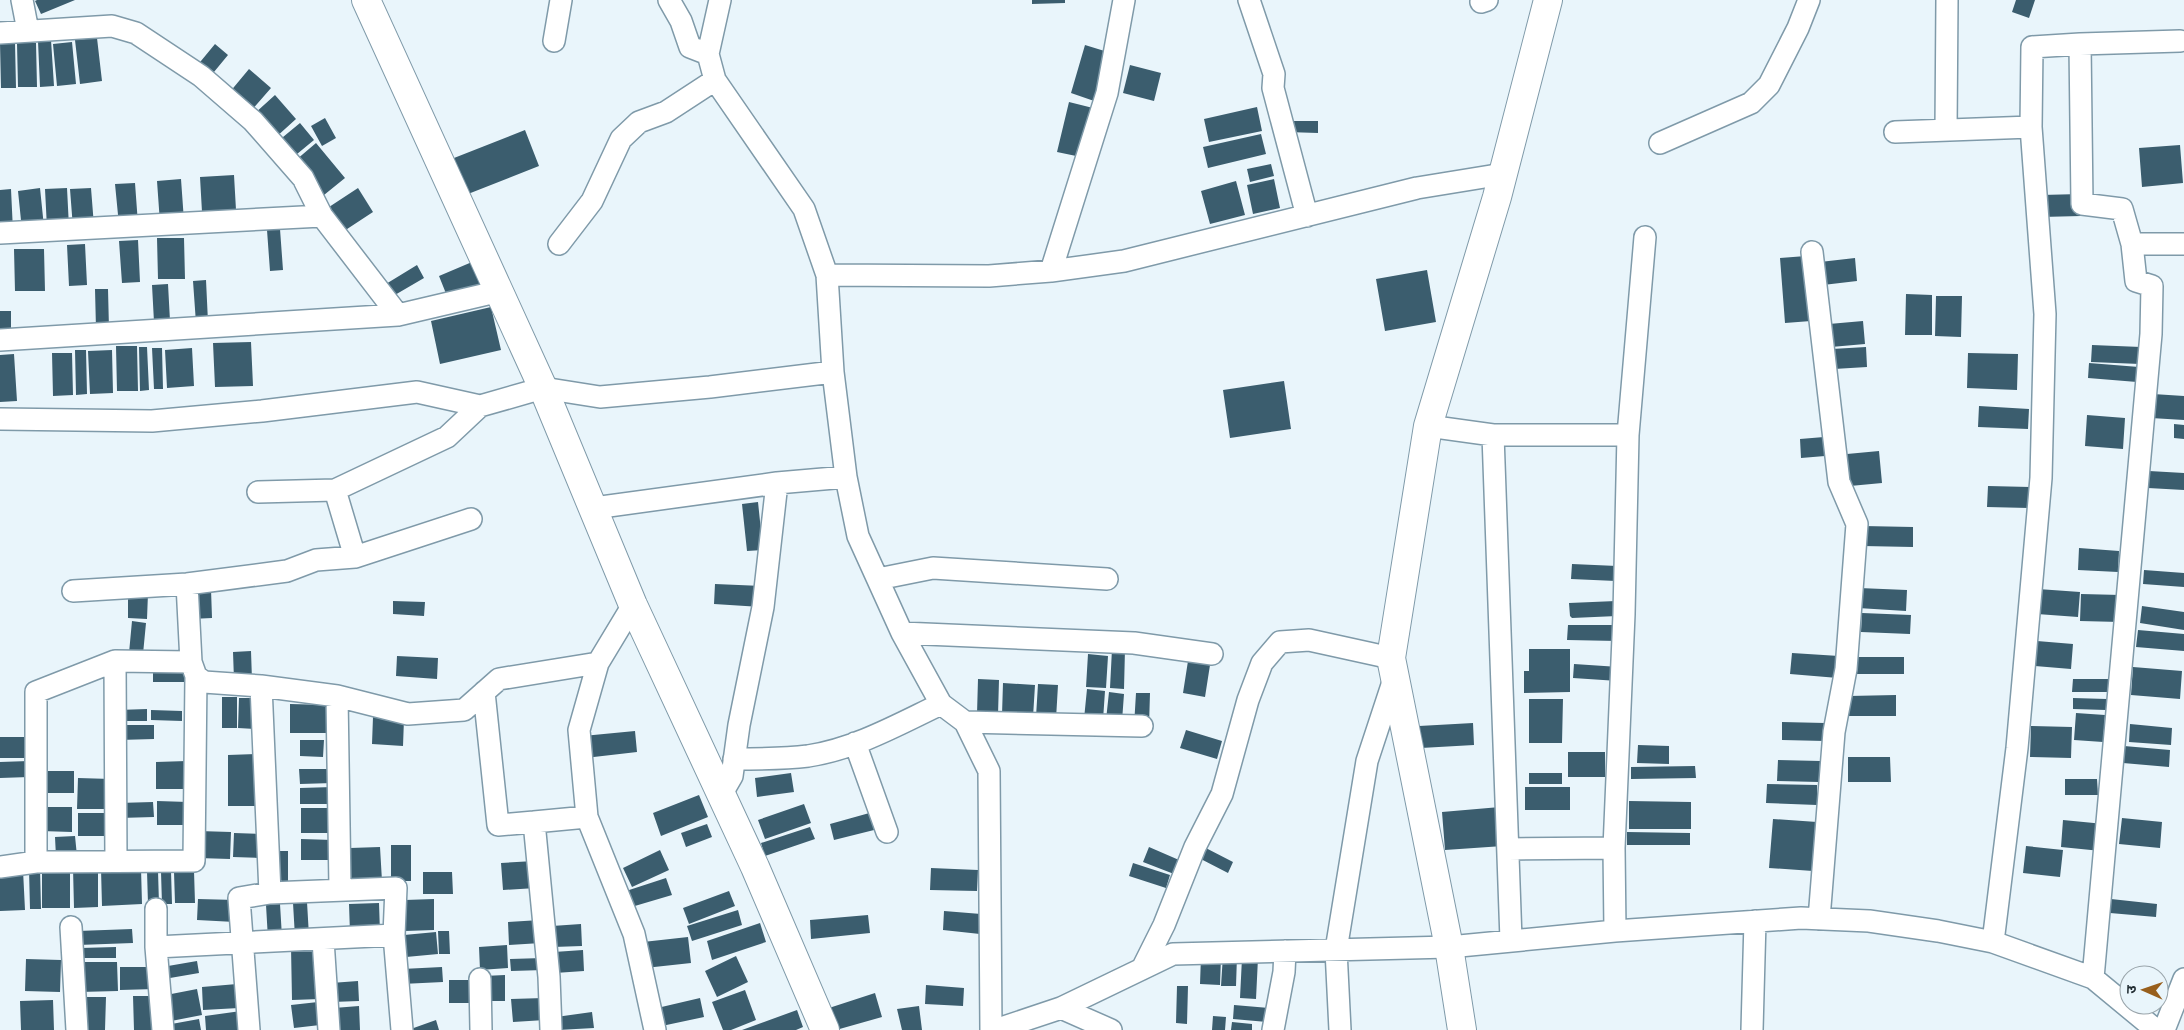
<svg xmlns="http://www.w3.org/2000/svg" width="2184" height="1030" viewBox="0 0 2184 1030" font-family="'Asap Condensed','Noto Sans Devanagari',sans-serif">
	<style>
		.building { fill: #3b5d6e }
		.lines { fill: none; stroke-linecap: round; stroke-linejoin: round }
		.street-casing { stroke: #7f9aa9; stroke-width: 24 }
		.secondary-casing { stroke: #7f9aa9; stroke-width: 30 }
		.street { stroke: #fff; stroke-width: 21 }
		.secondary { stroke: #fff; stroke-width: 28 }
	</style>
	<rect width="100%" height="100%" fill="#e9f5fb"/>
	<!-- building -->
	<path class="building" d="M37 0H75L41 14 35 1Z
		M1032 0H1065V3L1032 4Z
		M2016 0H2035L2029 18 2012 12Z
		M97 38 102 81 80 84 75 40Z
		M51 40 54 86 40 87 38 41Z
		M72 42 76 84 57 86 53 44Z
		M0 43H15L16 88H1Z
		M17 43H36L37 87H18Z
		M215 44 228 55 209 78 196 67Z
		M1085 45 1111 53 1097 102 1071 93Z
		M1130 65 1161 73 1154 101 1123 93Z
		M249 69 271 88 250 112 229 93Z
		M275 95 296 119 275 138 254 114Z
		M1069 102 1093 108 1081 157 1057 152Z
		M1257 107 1262 131 1209 142 1204 119Z
		M325 118 336 138 322 146 311 126Z
		M1287 121H1318V133L1287 132Z
		M300 123 314 140 291 159 277 142Z
		M525 130 539 166 468 194 454 158Z
		M1261 134 1266 154 1208 168 1203 147Z
		M316 143 345 178 324 195 296 160Z
		M2180 145 2183 183 2142 187 2139 148Z
		M1271 164 1274 176 1250 182 1247 169Z
		M234 175 236 210 202 212 200 177Z
		M181 179 184 221 160 223 157 181Z
		M1274 179 1280 208 1253 214 1247 185Z
		M1236 181 1245 215 1210 224 1201 191Z
		M135 183 138 224 119 225 115 184Z
		M40 188 44 227 22 230 18 191Z
		M67 188 69 227 47 228 45 189Z
		M91 188 94 226 73 228 70 189Z
		M358 188 373 212 341 233 326 209Z
		M11 189 13 231 0 232V190Z
		M2081 194V216L2041 217V195Z
		M280 229 283 270 270 271 267 230Z
		M157 238H184L185 279H158Z
		M138 240 140 282 122 283 119 241Z
		M85 244 87 285 69 286 67 245Z
		M14 249H44L45 291H15Z
		M1806 256 1811 321 1785 323 1780 258Z
		M1855 258 1857 281 1823 285 1820 262Z
		M472 262 483 287 449 301 439 276Z
		M417 265 424 278 388 299 381 287Z
		M1427 270 1436 322 1385 331 1376 279Z
		M206 280 208 322 196 323 193 281Z
		M168 284 170 321 154 322 152 285Z
		M95 289H108L109 329H96Z
		M1906 294 1932 295V335H1905Z
		M1936 296H1962L1961 337 1935 336Z
		M491 307 501 350 440 364 431 321Z
		M0 311H11V334H0Z
		M1863 321 1865 344 1831 347 1829 324Z
		M251 342 253 386 215 387 213 343Z
		M2092 345 2141 347 2140 364 2091 362Z
		M116 346H137L138 391H117Z
		M139 347H147L149 390 140 391Z
		M1866 347 1867 367 1834 369 1832 349Z
		M152 348H162L163 389H154Z
		M192 348 194 386 167 388 165 350Z
		M75 350H86L87 394 76 395Z
		M112 350 113 393 90 394 88 351Z
		M52 353H72L73 395 53 396Z
		M1968 353 2018 354 2017 390 1967 388Z
		M14 354 17 401 0 402V355Z
		M2089 363 2139 367 2137 382 2088 378Z
		M1284 381 1291 429 1230 438 1223 390Z
		M2153 394 2184 396V420L2151 418Z
		M1979 406 2029 409 2028 429 1978 427Z
		M2087 415 2125 418 2123 449 2085 446Z
		M2174 424 2184 425V439L2174 438Z
		M1824 437 1825 456 1801 458 1800 439Z
		M1879 451 1882 483 1850 486 1847 454Z
		M2149 471 2184 473V490L2148 488Z
		M1988 486 2030 487 2029 508 1987 507Z
		M758 502 763 550 747 551 742 504Z
		M1863 526 1913 527V547L1863 546Z
		M2079 548 2119 551 2118 572 2078 570Z
		M1572 564 1617 566 1616 581 1571 579Z
		M2144 570 2184 573V587L2143 584Z
		M715 584 762 586 761 607 714 604Z
		M1859 588 1907 590 1906 611 1858 608Z
		M211 589 212 618 191 619 190 590Z
		M2038 589 2080 592 2078 617 2037 614Z
		M128 592 148 593 147 619 128 618Z
		M2081 594 2121 595 2120 622 2080 621Z
		M393 601 425 602 424 616 393 614Z
		M1616 601 1617 616 1572 618 1570 616 1569 603Z
		M2142 606 2184 612V630L2140 623Z
		M1862 613 1911 615 1910 634 1861 632Z
		M132 621 146 623 143 654 129 653Z
		M1568 625H1619L1618 641 1567 640Z
		M2138 630 2184 634V651L2136 647Z
		M2037 641 2073 644 2071 669 2035 666Z
		M1112 649H1125L1124 689 1110 688Z
		M1529 649H1570V692L1524 693V671H1529Z
		M251 651 252 680H234L233 652Z
		M1792 653 1839 656 1838 678 1790 674Z
		M1088 654 1108 656 1106 688 1086 687Z
		M397 656 438 658 437 679 396 676Z
		M1851 657H1904V674H1851Z
		M1188 661 1210 665 1205 697 1183 693Z
		M1574 664 1619 667 1618 681 1573 678Z
		M153 667 185 668V682H153Z
		M2133 667 2182 671 2180 699 2131 695Z
		M978 679 999 680 998 715 977 714Z
		M2073 679H2114V692H2072Z
		M1003 683 1035 685 1033 717 1002 715Z
		M1038 684 1058 685 1056 719 1036 717Z
		M1087 689 1105 691 1103 720 1084 719Z
		M1109 692 1124 694 1122 721 1106 720Z
		M1136 693H1150L1149 726H1134Z
		M1896 695V716H1849V696Z
		M222 697H237V728H222Z
		M239 698H256L255 729 238 728Z
		M2073 698 2107 699 2106 710 2073 709Z
		M1529 699H1563L1562 743H1529Z
		M290 704 328 705V733H290Z
		M147 709V721H119L118 710Z
		M151 710 182 711V721L151 720Z
		M2076 713 2105 715 2103 742 2074 740Z
		M373 717 404 719 403 746 372 744Z
		M1782 722 1825 723V741L1782 740Z
		M1473 723 1474 745 1421 748 1419 726Z
		M2130 724 2172 728 2171 745 2129 742Z
		M119 725H154V739L119 740Z
		M2031 726 2072 727 2071 758 2030 757Z
		M1186 730 1222 741 1217 759 1180 748Z
		M635 731 637 752 585 758 583 736Z
		M0 737H27L26 758H0Z
		M300 740H324L323 757 300 756Z
		M1638 745 1669 746V764L1637 763Z
		M2124 746 2170 750 2169 767 2123 763Z
		M1568 752H1605V777H1568Z
		M259 754 260 806H228V755Z
		M1848 757H1890L1891 782H1848Z
		M1778 760 1820 761 1819 782 1777 781Z
		M29 761V777L0 778V762Z
		M187 761 188 789H156V762Z
		M1695 766 1696 778 1631 779V767Z
		M299 769H333V783L300 784Z
		M42 771H74V793H42Z
		M791 773 794 792 757 797 755 778Z
		M1529 773H1562V784H1529Z
		M78 778 111 779 110 809H77Z
		M2065 779H2097L2098 795H2065Z
		M1767 784 1817 785V805L1766 803Z
		M333 787V804H300V788Z
		M1525 787H1570V810H1525Z
		M699 795 708 817 661 836 653 813Z
		M157 801 188 802V825H157Z
		M1629 801 1691 802V829H1629Z
		M153 802 154 817 119 818 118 803Z
		M804 804 811 823 765 839 758 820Z
		M42 807H72V832L41 831Z
		M1500 807 1503 846 1445 850 1442 812Z
		M301 808H334V833H301Z
		M873 812 878 829 834 840 830 824Z
		M78 813H109V836H78Z
		M2122 818 2162 822 2160 848 2119 844Z
		M1773 819 1817 822 1813 871 1769 868Z
		M2063 820 2104 824 2101 851 2061 847Z
		M707 824 712 837 686 847 681 833Z
		M810 827 815 839 765 856 761 843Z
		M198 831 231 832 230 859 198 858Z
		M1627 832 1690 833V845H1627Z
		M234 833 262 834 261 858 233 857Z
		M75 836 77 856 56 857 55 837Z
		M301 839 333 840V860H301Z
		M391 845H411V881H391Z
		M1200 845 1233 862 1228 873 1195 856Z
		M2026 846 2063 850 2060 877 2023 873Z
		M380 847 382 881 351 882 350 848Z
		M1149 847 1179 860 1174 874 1143 862Z
		M660 850 669 870 632 887 623 868Z
		M276 851H288V887H276Z
		M534 861 536 888 503 890 501 863Z
		M1133 863 1170 875 1166 888 1129 876Z
		M40 868 41 909H30L29 869Z
		M73 868H98V907L74 908Z
		M141 868 142 904 102 906 101 869Z
		M931 868 978 870 977 891 930 890Z
		M42 869H70V908H42Z
		M23 870 25 910 0 911V871Z
		M147 871H158L159 904H148Z
		M171 871 172 904H162L161 872Z
		M194 871 195 903H175L174 872Z
		M423 872H452L453 894H423Z
		M666 878 672 895 628 908 623 892Z
		M729 891 735 906 689 924 683 908Z
		M198 899 236 900 235 922 197 920Z
		M434 899V930L405 931V900Z
		M2111 899 2157 904 2156 917 2110 913Z
		M307 902 309 936 295 937 293 903Z
		M379 903 380 933H350L349 904Z
		M280 904 282 937 268 939 266 905Z
		M738 910 742 925 692 941 687 926Z
		M944 911 981 914 980 934 943 930Z
		M868 915 870 933 811 939 810 920Z
		M540 920 541 943 509 945 508 922Z
		M760 923 766 942 712 960 707 941Z
		M581 924 582 946 553 947 552 926Z
		M132 929 133 943 78 945V931Z
		M438 931H449L450 954H439Z
		M436 932 438 954 406 957 404 935Z
		M688 937 691 963 645 968 643 942Z
		M507 945 508 968 480 970 479 947Z
		M116 947V958H81V948Z
		M291 947H319L320 999 292 1000Z
		M583 950 584 971 555 973 554 952Z
		M1223 955 1237 956 1236 986H1221Z
		M736 956 748 982 717 997 705 971Z
		M1201 956 1221 957 1220 985 1200 984Z
		M543 958 544 970 511 971 510 959Z
		M1242 958H1258L1256 999 1240 998Z
		M26 959 61 960 60 992 25 991Z
		M197 961 199 973 170 978 168 966Z
		M79 962H117L118 991 79 992Z
		M120 967H155V989L120 990Z
		M442 967 443 982 402 984V969Z
		M505 975V1001H484V976Z
		M449 980H475V1003H449Z
		M358 981 359 1001 332 1002 331 983Z
		M237 984 239 1008 203 1010 202 987Z
		M926 985 964 988 963 1006 925 1004Z
		M1177 986H1188L1187 1024 1176 1023Z
		M197 989 202 1015 166 1022 161 996Z
		M745 990 756 1020 731 1030H723L712 1002Z
		M875 993 882 1017 836 1030 829 1008Z
		M133 996H159V1030H134Z
		M80 997H106L105 1030H79Z
		M544 998 545 1020 513 1022 511 999Z
		M700 998 704 1017 657 1027 653 1009Z
		M53 1000 54 1030H21L20 1001Z
		M318 1002 320 1025 294 1028 291 1005Z
		M1234 1005 1269 1008 1267 1022 1233 1019Z
		M359 1006 360 1030H335L334 1008Z
		M919 1006 922 1030H902L897 1009Z
		M797 1010 803 1027 796 1030H742Z
		M241 1011 244 1030H206L205 1016Z
		M592 1012 594 1028 558 1030 556 1017Z
		M1213 1016 1226 1017 1225 1030H1212Z
		M199 1019 201 1030H167L166 1025Z
		M436 1020 439 1030H408Z
		M1232 1022 1252 1024V1030H1231Z"/>
	<g class="lines">
		<defs>
			<path id="street" d="M22 0 28 31
				M669 0 681 21 690 47 708 54
				M720 0 708 54 715 80 804 209 827 275 833 372 846 477 858 536 902 633 941 704 965 722 989 771 991 1030
				M1249 0 1274 74 1273 88 1307 216
				M1481 2 1487 0
				M0 33 112 26 136 33 201 76 253 121 303 178 322 216 398 315
				M554 41 561 0
				M1946 130 1947 0
				M1895 132 2031 127
				M1660 143 1751 103 1769 85 1798 28 1809 0
				M0 233 322 216
				M559 244 592 201 621 139 639 122 666 112 715 80
				M2132 244H2184
				M1812 252 1839 482 1857 524 1846 669 1834 732 1819 919
				M1051 271 1107 93 1124 0
				M827 275 989 276 1051 271 1124 261 1417 188 1503 174
				M0 340 398 315 500 291
				M0 419 152 421 262 411 417 392 480 406
				M1428 426 1493 435H1628L1645 237
				M1493 435 1511 940
				M258 492 335 490
				M594 508 777 483 846 477
				M355 557 471 519
				M878 579 933 568 1107 579
				M187 584 191 662
				M73 591 187 584 287 571 316 560 355 557 335 490 447 437 480 406 543 388 600 397 710 387 833 372
				M902 633 1134 643 1212 654
				M115 661 116 861
				M598 663 579 730 587 817 634 934 655 1030
				M261 686 270 893
				M484 692 498 825 534 822
				M337 696 340 888
				M965 722 1142 726
				M855 743 887 832
				M734 759C759 759 783 759 808 756 855 749 899 724 941 704
				M721 795 732 776 739 725 763 607 777 483
				M1508 849 1614 848
				M36 862 194 861 196 676
				M0 867 36 862V692L115 661 191 662 196 676 204 682 261 686 337 696 408 714 464 710 499 679 598 663 633 605
				M71 927 77 1030
				M1615 931 1614 848 1624 614 1628 435
				M323 940 329 1030
				M1993 942 2017 748 2041 478 2045 314 2031 127 2032 47 2080 44
				M156 947V909
				M1142 969 1164 925 1195 847 1222 794 1248 700 1262 663 1280 642 1309 640 1391 658
				M2093 978 2151 334 2152 286 2136 281 2132 244 2122 209 2082 204 2080 44 2180 41
				M480 979 481 1030
				M1061 1008 1111 1030
				M163 1030 156 947 394 935
				M249 1030 239 898 270 893 396 888 394 935 402 1030
				M551 1030 549 977 534 822 587 817
				M995 1030 1061 1008 1173 954 1449 947 1615 931 1801 918 1869 921 1938 931 1993 942 2093 978 2156 1030
				M1273 1030 1284 972 1285 951
				M1340 1030 1336 950 1367 761 1394 679
				M1752 1030 1755 921
				M2164 1030 2184 979"/>
			<path id="secondary" d="M366 0 543 388 633 605 755 867 825 1030
				M1462 1030 1449 947 1391 658 1428 426 1497 197 1548 0"/>
		</defs>
		<!-- street casing -->
		<use href="#street" class="street-casing"/>
		<!-- secondary casing -->
		<use href="#secondary" class="secondary-casing"/>
		<!-- street -->
		<use href="#street" class="street"/>
		<!-- secondary -->
		<use href="#secondary" class="secondary"/>
	</g>
	<!-- north arrow -->
	<g transform="translate(2144 990) rotate(272)"><circle r="24" fill="#e9f5fb" stroke="#9aa5ab"/>
	<path d="M0-4L9 19L0 12L-9 19Z" fill="#985f1c"/>
	<text y="-8" font-size="14" font-weight="bold" text-anchor="middle" fill="#232e34">उ</text>
	</g>
</svg>
